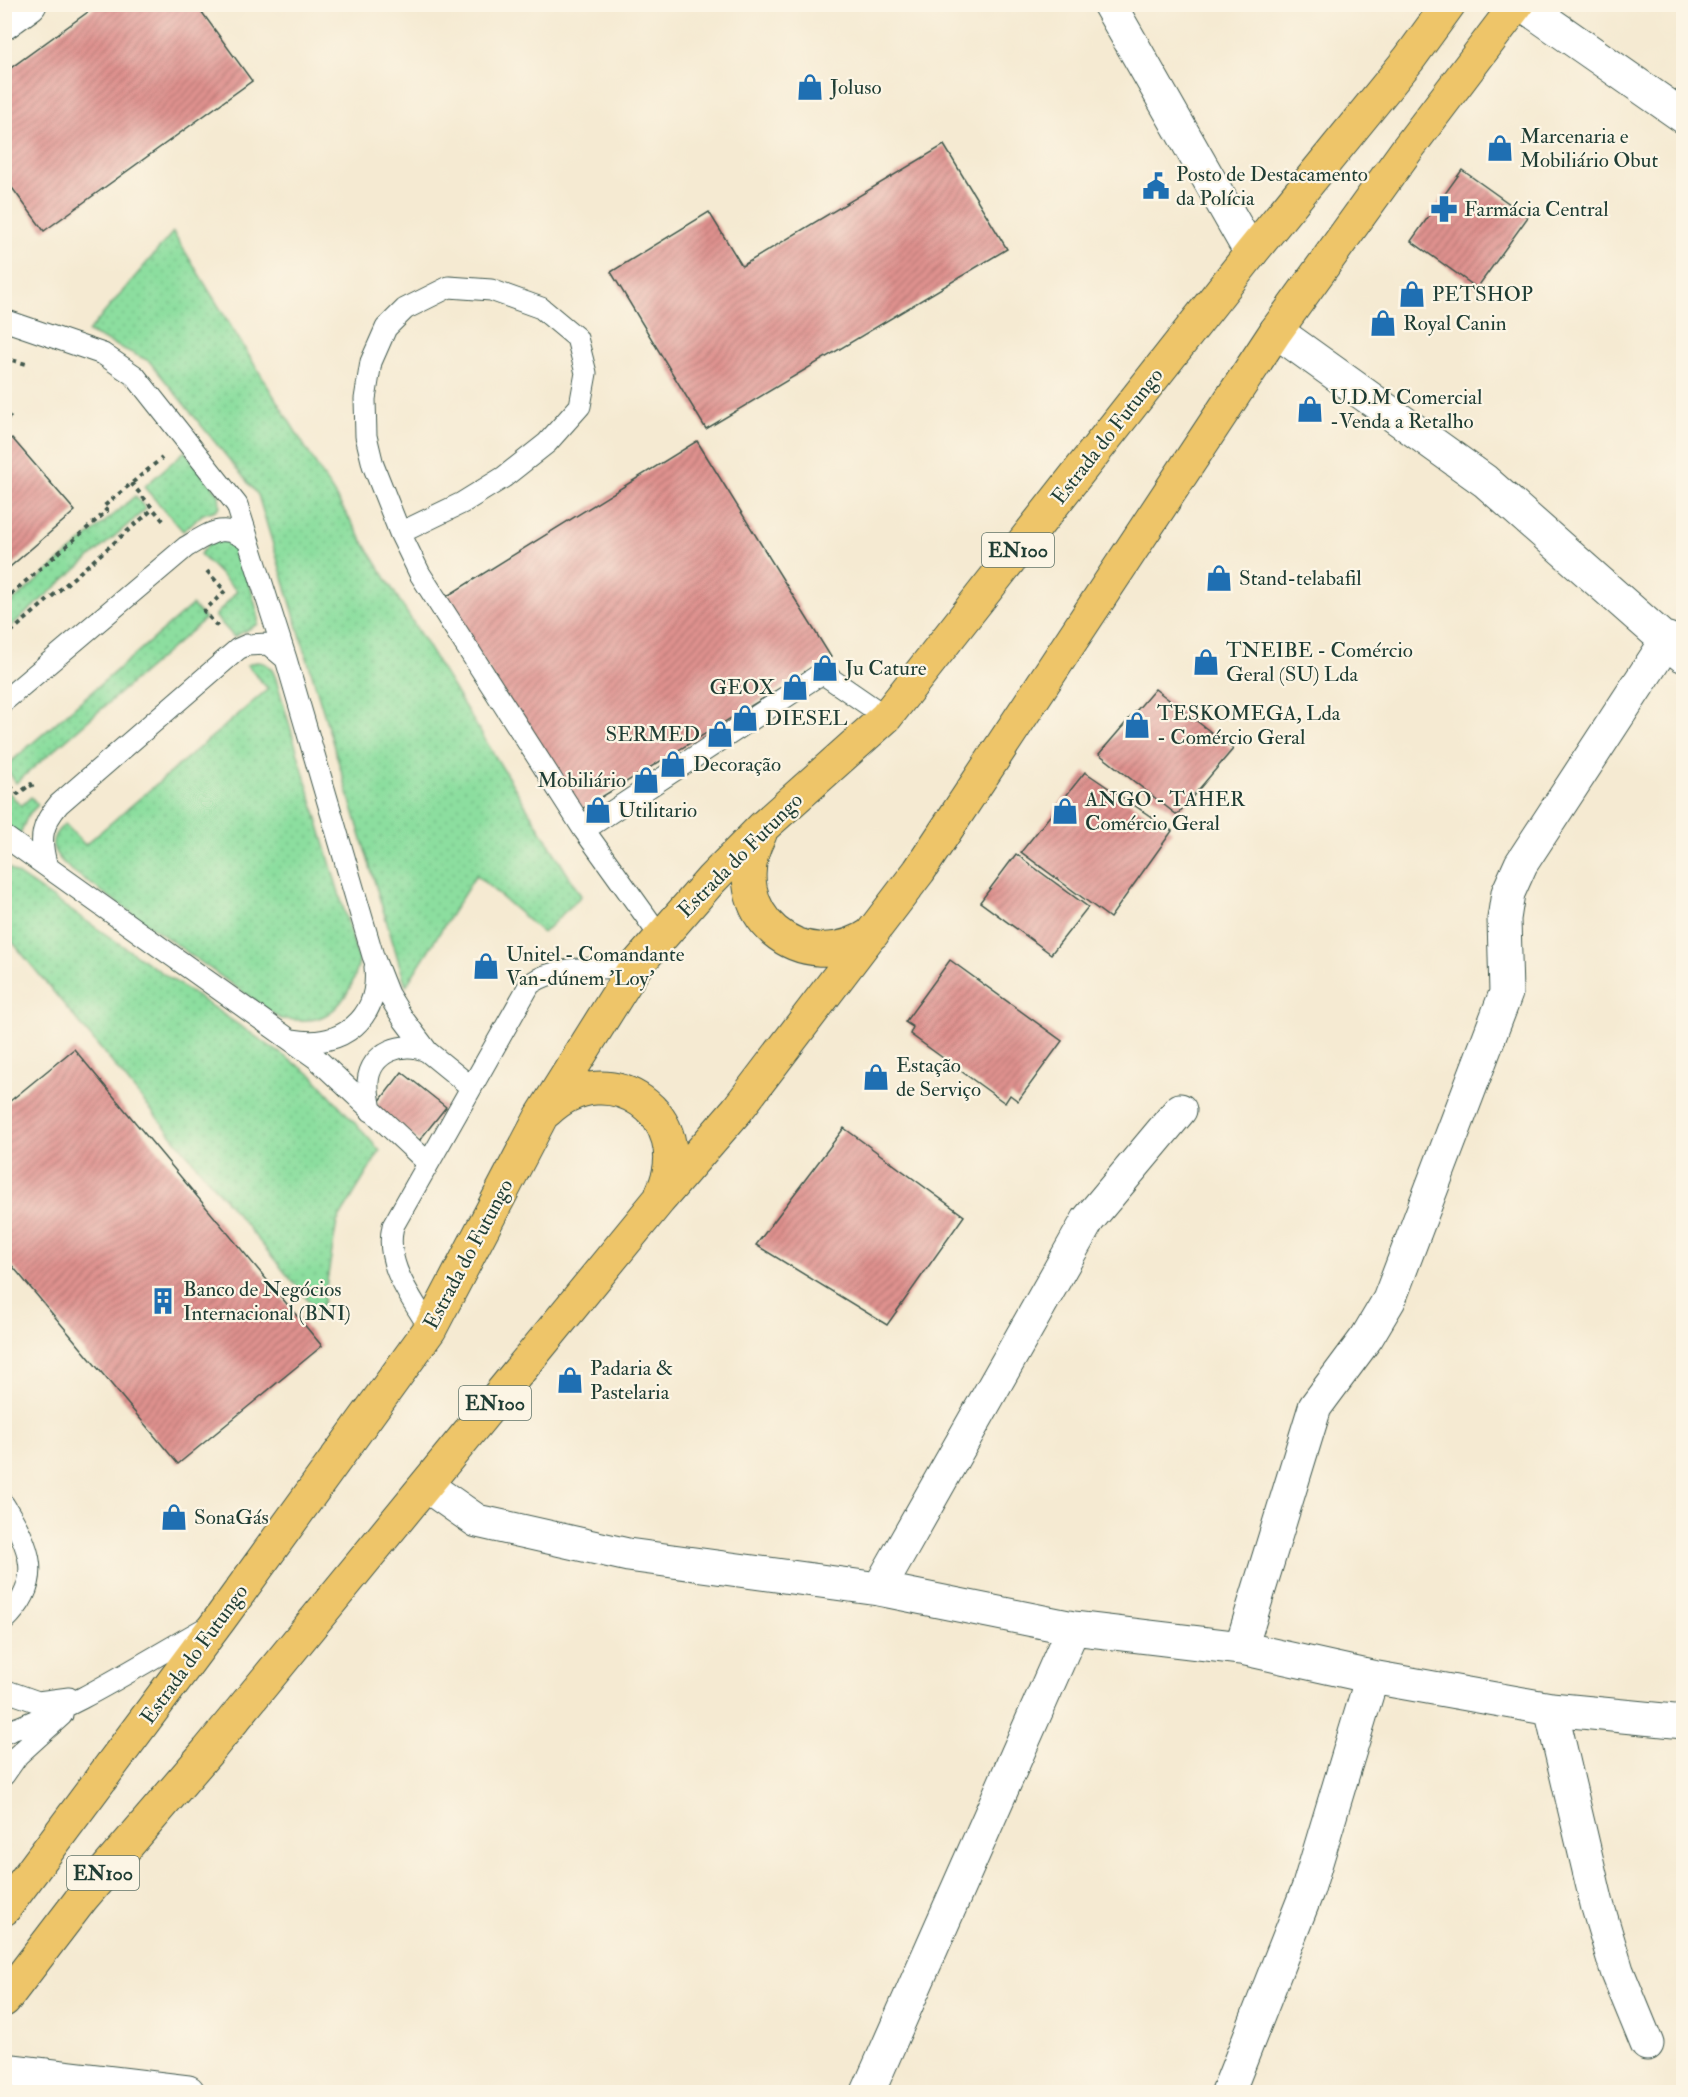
<svg xmlns="http://www.w3.org/2000/svg" width="1688" height="2097" viewBox="0 0 1688 2097" font-family="'IM FELL Double Pica',serif">
	<style>
		.grass { fill: url(#grass-dots); stroke: #568e6a; stroke-width: 1.5 }
		.building { fill: url(#building-hatch) }
		.lines { fill: none; stroke-linecap: round; stroke-linejoin: round }
		.service-casing { stroke: #3f574c; stroke-width: 23 }
		.minor-casing { stroke: #3f574c; stroke-width: 35 }
		.trunk-casing { stroke: #3f574c; stroke-width: 35 }
		.path { stroke: #3f574c; stroke-width: 4; stroke-dasharray: 4.5 4.5; stroke-linecap: butt }
		.service { stroke: #fff; stroke-width: 21 }
		.minor { stroke: #fff; stroke-width: 33 }
		.trunk { stroke: #eec569; stroke-width: 33 }
		.labels { text-anchor: middle; stroke-width: 4.5; stroke-linejoin: round; paint-order: stroke }
		.shield { fill: #fcf5e5; stroke: #617469; stroke-width: 1.5 }
		.shield-label { font-size: 20px; font-weight: bold; fill: #1f3d34 }
		.poi-label { font-size: 21px; fill: #1f3d34; stroke: #fcf5e5; text-anchor: start }
		.street-label { font-size: 21px; fill: #1f3d34; stroke: #fcf5e5 }
	</style>
	<defs>
		<pattern id="grass-dots" width="8" height="8" patternUnits="userSpaceOnUse" patternTransform="scale(1.5)"><rect width="8" height="8" fill="#8cde9f"/><path d="M2 2h.1M6 6h.1" fill="none" stroke="#78bf8a" stroke-width="1.8" stroke-linecap="round"/></pattern>
		<pattern id="building-hatch" width="6" height="6" patternUnits="userSpaceOnUse" patternTransform="scale(1.5)"><rect width="6" height="6" fill="#df918e"/><path d="M-1 1l2-2M0 6l6-6M5 7l2-2" fill="none" stroke="#b47875"/></pattern>
	</defs>
	<rect width="100%" height="100%" fill="#fcf5e5"/>
	<filter id="ink" filterUnits="userSpaceOnUse"><feTurbulence type="fractalNoise" baseFrequency=".0167" numOctaves="2"/><feDisplacementMap in="SourceGraphic" scale="12" xChannelSelector="R" yChannelSelector="G"/><feConvolveMatrix kernelMatrix="1 2 1 2 8 2 1 2 1" color-interpolation-filters="sRGB"/></filter>
	<filter id="wash" filterUnits="userSpaceOnUse"><feTurbulence type="fractalNoise" baseFrequency=".008" numOctaves="4" result="noise"/><feDisplacementMap in="SourceGraphic" scale="24" xChannelSelector="R" yChannelSelector="G"/><feGaussianBlur stdDeviation="1.35" result="paint"/><feColorMatrix in="noise" values="0 0 0 0 0 0 0 0 0 0 0 0 0 0 0 0 0 1.4 0 .05"/><feComposite in="paint" operator="in"/></filter>
	<g filter="url(#wash)">
		<rect width="100%" height="100%" fill="#f5ead2"/>
		<!-- grass -->
		<path class="grass" d="M173 232 581 896 543 933 476 875 406 986 258 495 149 361 88 332Z
			M185 451 219 494 220 506 216 510 203 514 183 531 144 487Z
			M135 496 146 509 5 631V608Z
			M221 540 231 542 240 549 258 614V624L234 637 215 616 237 591 200 554 210 543Z
			M192 605 205 619 16 783 5 767Z
			M256 662C268 662 272 668 276 679L359 961C355 983 342 1010 319 1018 308 1022 293 1020 281 1019L70 869C53 854 44 841 65 824L85 845 268 689 247 665Z
			M4 787 21 806 31 797 38 805 28 815 19 837 5 827Z
			M4 865 312 1075 380 1151 337 1222 321 1316 5 933Z"/>
		<g id="blocks">
			<!-- building -->
			<path class="building" d="M99 4H196L252 81 44 231 4 177V73Z
				M944 145 1007 249 706 429 611 272 709 212 742 266Z
				M1462 170 1528 217 1477 288 1411 241Z
				M4 409 11 417 4 422Z
				M12 438 75 511 4 572V444Z
				M697 441 831 657 577 812 444 598Z
				M1155 689 1233 749 1177 815 1099 754Z
				M1085 772 1172 831 1110 918 1021 852Z
				M1016 854 1088 907 1051 954 980 902Z
				M950 960 1062 1041 1018 1101 1010 1095 1005 1103 910 1034 913 1027 905 1022Z
				M74 1049 322 1346 178 1464 4 1256V1106Z
				M402 1072 446 1107 419 1141 375 1107Z
				M844 1128 964 1216 887 1325 756 1245Z"/>
		</g>
	</g>
	<g filter="url(#ink)">
		<use href="#blocks" fill-opacity="0" stroke="#3f574c" stroke-width="1.5"/>
		<g class="lines">
			<defs>
				<path id="service" d="M4 320 103 354 135 376 237 505 286 659 373 956 388 994 404 1020 428 1052 471 1087
					M400 533 462 503 504 477 547 443 580 406 586 373 577 338 541 308 491 290 449 287 405 309 386 328 371 362 365 399 366 436 373 465 400 533 420 574 584 830 660 936
					M4 701 186 547C210 533 225 521 249 542
					M584 830 816 677 823 675 828 677 886 717
					M4 836 317 1059 428 1163
					M46 863C39 838 42 824 59 804L238 649 247 645 268 644 286 659
					M293 1040C342 1049 380 1018 375 967
					M371 1111C370 1102 367 1092 368 1082 370 1052 404 1039 428 1052
					M430 1329C411 1296 384 1265 393 1226L530 984C558 964 602 969 635 967
					M4 1505C30 1547 46 1581 4 1621
					M4 1690 38 1702 69 1698
					M4 1733C77 1707 142 1663 209 1626
					M4 1775 18 1755 62 1715"/>
				<path id="minor" d="M1109 4 1251 253
					M1522 4 1684 117
					M4 23 30 4
					M1276 331 1485 481 1682 655
					M427 1486 477 1521 628 1555 879 1589 1073 1628 1241 1648 1372 1677 1551 1709 1684 1722
					M879 1589 1088 1220 1180 1110
					M1241 1648 1315 1407 1367 1337 1389 1300 1506 993 1504 919 1508 893 1521 864 1668 639
					M1551 1709 1597 1904 1617 1971 1647 2044
					M4 2070 188 2092
					M868 2092 1073 1628
					M1228 2092 1308 1889 1372 1677"/>
				<path id="trunk" d="M760 834C719 912 802 982 873 933
					M547 1111C608 1052 699 1116 662 1193
					M4 1909 220 1619 430 1329 541 1117 635 967 711 880 763 827 886 717 1251 253 1409 59 1449 4
					M4 2000 82 1898 208 1751 659 1200 737 1110 919 871 1276 331 1408 148 1517 4"/>
			</defs>
			<!-- service casing -->
			<use href="#service" class="service-casing"/>
			<!-- minor casing -->
			<use href="#minor" class="minor-casing"/>
			<!-- trunk casing -->
			<use href="#trunk" class="trunk-casing"/>
			<!-- path -->
			<path class="path" d="M4 358 30 365
				M131 483 166 524
				M207 571 225 591 204 611 218 627
				M4 600 107 511 103 507 162 458
				M4 638 153 509
				M4 779 18 794 31 784 33 788"/>
			<!-- service -->
			<use href="#service" class="service"/>
			<!-- minor -->
			<use href="#minor" class="minor"/>
			<!-- trunk -->
			<use href="#trunk" class="trunk"/>
		</g>
	</g>
	<!-- icons -->
	<defs>
		<symbol id="shop-bare" viewBox="-9 -9 18 18"><path d="M-5-2.5h2.3a2.7 3.5 0 0 1 5.4 0H5L5.5 6h-11ZM-1.5-2.5h3a1.5 2.3 0 0 0-3 0Z" fill="#1f6fb2" stroke="#fcf5e5" stroke-width="2.5" paint-order="stroke"/></symbol>
		<symbol id="civic-bare" viewBox="-9 -9 18 18"><path d="M-.6-6.5H3V-4.5H.6V-3L4-1V1h2V6H-6V1h2V-1L-.6-3ZM-1.2 2.5V6h2.4V2.5Z" fill="#1f6fb2" stroke="#fcf5e5" stroke-width="2.5" paint-order="stroke"/></symbol>
		<symbol id="pharmacy-bare" viewBox="-9 -9 18 18"><path d="M-2-6h4v4h4v4h-4v4h-4v-4h-4v-4h4Z" fill="#1f6fb2" stroke="#fcf5e5" stroke-width="2.5" paint-order="stroke"/></symbol>
		<symbol id="building-bare" viewBox="-9 -9 18 18"><path d="M-4-6H4V6H1V3H-1V6H-4ZM-2.5-4.3h1.7v1.8h-1.7ZM.8-4.3h1.7v1.8H.8ZM-2.5-1h1.7V.8h-1.7ZM.8-1h1.7V.8H.8Z" fill="#1f6fb2" stroke="#fcf5e5" stroke-width="2.5" paint-order="stroke"/></symbol>
	</defs>
	<g fill-rule="evenodd">
		<use href="#shop-bare" x="791" y="68" width="38" height="38"/>
		<use href="#shop-bare" x="1481" y="129" width="38" height="38"/>
		<use href="#civic-bare" x="1137" y="167" width="38" height="38"/>
		<use href="#pharmacy-bare" x="1425" y="190" width="38" height="38"/>
		<use href="#shop-bare" x="1393" y="275" width="38" height="38"/>
		<use href="#shop-bare" x="1364" y="304" width="38" height="38"/>
		<use href="#shop-bare" x="1291" y="390" width="38" height="38"/>
		<use href="#shop-bare" x="1200" y="559" width="38" height="38"/>
		<use href="#shop-bare" x="1187" y="643" width="38" height="38"/>
		<use href="#shop-bare" x="806" y="649" width="38" height="38"/>
		<use href="#shop-bare" x="776" y="668" width="38" height="38"/>
		<use href="#shop-bare" x="726" y="699" width="38" height="38"/>
		<use href="#shop-bare" x="1118" y="706" width="38" height="38"/>
		<use href="#shop-bare" x="701" y="715" width="38" height="38"/>
		<use href="#shop-bare" x="654" y="745" width="38" height="38"/>
		<use href="#shop-bare" x="627" y="761" width="38" height="38"/>
		<use href="#shop-bare" x="579" y="791" width="38" height="38"/>
		<use href="#shop-bare" x="1046" y="792" width="38" height="38"/>
		<use href="#shop-bare" x="467" y="947" width="38" height="38"/>
		<use href="#shop-bare" x="857" y="1058" width="38" height="38"/>
		<use href="#building-bare" x="144" y="1282" width="38" height="38"/>
		<use href="#shop-bare" x="551" y="1361" width="38" height="38"/>
		<use href="#shop-bare" x="155" y="1498" width="38" height="38"/>
	</g>
	<g class="labels">
		<!-- shield labels -->
		<g class="shield">
			<rect x="982" y="533" width="72" height="34" rx="4.5"/>
			<rect x="459" y="1386" width="72" height="34" rx="4.5"/>
			<rect x="67" y="1856" width="72" height="34" rx="4.5"/>
		</g>
		<g class="shield-label">
			<text x="1018" y="557">EN100</text>
			<text x="495" y="1410">EN100</text>
			<text x="103" y="1880">EN100</text>
		</g>
		<!-- poi labels -->
		<g class="poi-label">
			<text x="830" y="94">Joluso</text>
			<text x="1520" y="143">Marcenaria e<tspan x="1520" dy="24">Mobiliário Obut</tspan></text>
			<text x="1176" y="181">Posto de Destacamento<tspan x="1176" dy="24">da Polícia</tspan></text>
			<text x="1464" y="216">Farmácia Central</text>
			<text x="1432" y="301">PETSHOP</text>
			<text x="1403" y="330">Royal Canin</text>
			<text x="1330" y="404">U.D.M Comercial<tspan x="1330" dy="24">-Venda a Retalho</tspan></text>
			<text x="1239" y="585">Stand-telabafil</text>
			<text x="1226" y="657">TNEIBE - Comércio<tspan x="1226" dy="24">Geral (SU) Lda</tspan></text>
			<text x="845" y="675">Ju Cature</text>
			<text x="775" y="694" text-anchor="end">GEOX</text>
			<text x="1157" y="720">TESKOMEGA, Lda<tspan x="1157" dy="24">- Comércio Geral</tspan></text>
			<text x="765" y="725">DIESEL</text>
			<text x="700" y="741" text-anchor="end">SERMED</text>
			<text x="693" y="771">Decoração</text>
			<text x="626" y="787" text-anchor="end">Mobiliário</text>
			<text x="1085" y="806">ANGO - TAHER<tspan x="1085" dy="24">Comércio Geral</tspan></text>
			<text x="618" y="817">Utilitario</text>
			<text x="506" y="961">Unitel - Comandante<tspan x="506" dy="24">Van-dúnem 'Loy'</tspan></text>
			<text x="896" y="1072">Estação<tspan x="896" dy="24">de Serviço</tspan></text>
			<text x="183" y="1296">Banco de Negócios<tspan x="183" dy="24">Internacional (BNI)</tspan></text>
			<text x="590" y="1375">Padaria &amp;<tspan x="590" dy="24">Pastelaria</tspan></text>
			<text x="194" y="1524">SonaGás</text>
		</g>
		<!-- street labels -->
		<g class="street-label">
			<text transform="translate(1107 436) rotate(-52)" y="7">Estrada do Futungo</text>
			<text transform="translate(740 855) rotate(-45)" y="7">Estrada do Futungo</text>
			<text transform="translate(468 1254) rotate(-62)" y="7">Estrada do Futungo</text>
			<text transform="translate(194 1654) rotate(-54)" y="7">Estrada do Futungo</text>
		</g>
	</g>
	<!-- margin -->
	<rect width="1688" height="2097" fill="none" stroke="#fcf5e5" stroke-width="24"/>
</svg>
